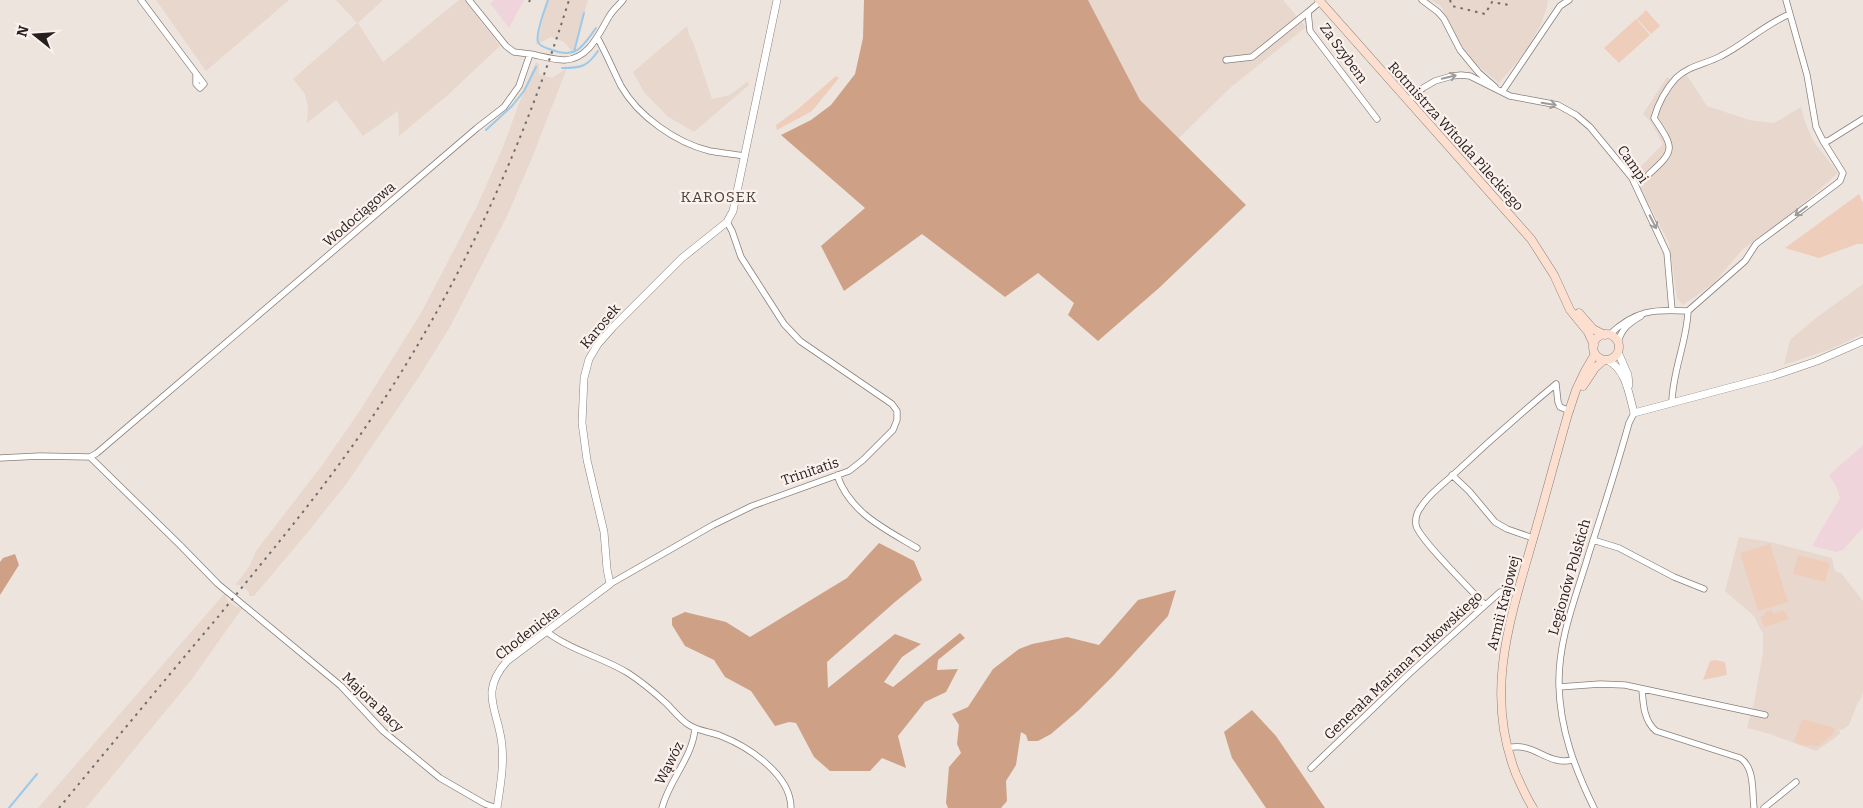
<svg xmlns="http://www.w3.org/2000/svg" width="1863" height="808" viewBox="0 0 1863 808" font-family="Bitter,serif">
	<style>
		.commercial { fill: #efd5db }
		.built { fill: #e8d7cd }
		.green { fill: #eecdba }
		.forest { fill: #cea186 }
		.lines { fill: none; stroke-linecap: round; stroke-linejoin: round }
		.stream { stroke: #9dc9e9; stroke-width: 2 }
		.minor-casing { stroke: #89807b; stroke-width: 7 }
		.tertiary-casing { stroke: #89807b; stroke-width: 8 }
		.secondary-casing { stroke: #89807b; stroke-width: 9 }
		.minor { stroke: #fff; stroke-width: 5.5 }
		.tertiary { stroke: #fff; stroke-width: 7 }
		.secondary { stroke: #fddfd0; stroke-width: 8 }
		.rail { stroke: #726c68; stroke-width: 2; stroke-dasharray: 2.5 5; stroke-linecap: butt }
		.oneway { stroke: #9d9b9a }
		.labels { text-anchor: middle; stroke-width: 4.5; stroke-linejoin: round; paint-order: stroke }
		.street-label { font-size: 14px; fill: #25211f; stroke: #fcf1ec }
		.neighbourhood-label { font-size: 15px; letter-spacing: 1px; fill: #49413c; stroke: #fcf1ec }
	</style>
	<rect width="100%" height="100%" fill="#eee4de"/>
	<!-- commercial -->
	<path class="commercial" d="M494 0H524L509 28 490 3Z
		M1863 445V528L1843 550 1837 552 1812 546 1840 498 1836 486 1829 475Z"/>
	<!-- built -->
	<path class="built" d="M156 0H289L206 71Z
		M336 0H383L358 23 383 62 459 0H464L500 46 450 93 399 136 398 111 363 136 336 100 307 123 308 107 305 94 293 79 357 23Z
		M548 0H588L573 53 564 42 551 37 536 45Z
		M1088 0H1283L1306 27 1230 88 1178 139 1140 100Z
		M1431 0H1548L1547 7 1541 24 1523 55 1499 83 1472 61 1454 35 1441 6Z
		M687 26 689 35 693 42 712 99 730 95 748 81 749 85 694 132 667 116 644 92 633 72Z
		M536 62 539 64V74L552 78 567 68 532 158 507 216 450 327 419 377 347 483 307 533 254 596H249V592L240 585H235L249 567 256 551 323 464 359 412 421 313 478 204 503 147 524 90Z
		M1686 74 1707 106 1749 120 1774 123 1801 107 1805 122 1814 142 1838 173 1788 217 1743 249 1714 283 1683 305 1677 298 1669 243 1633 174 1663 144 1650 121 1643 114 1667 77 1676 83Z
		M1863 284V334L1831 349 1784 365 1790 340 1816 318Z
		M1739 537 1770 542 1832 558 1835 571 1841 573 1863 601V691L1861 699 1858 702 1849 725 1842 730 1839 729 1840 733 1835 738 1816 751 1770 734 1747 728 1754 703 1763 652V634L1754 616 1725 591Z
		M225 593 227 600 236 607H243L192 679 86 808H38Z"/>
	<!-- green -->
	<path class="green" d="M1646 10 1660 26 1651 34 1637 19Z
		M1636 19 1650 35 1619 63 1604 48Z
		M836 76 839 78 812 111 777 130 776 125 798 109Z
		M1859 194 1863 203V244H1857L1819 258 1785 248Z
		M1770 544 1788 602 1758 611 1740 553Z
		M1798 555 1830 563 1825 582 1793 574Z
		M1772 610 1773 614 1784 610 1789 619 1764 627 1760 617 1765 615 1764 613Z
		M1715 660 1725 662 1727 675 1703 680 1710 661Z
		M1802 719 1835 728 1833 734 1819 746 1800 745 1794 742Z"/>
	<!-- forest -->
	<path class="forest" d="M864 0H1088L1140 100 1246 205 1159 288 1098 341 1068 315 1074 303 1038 273 1005 297 922 234 844 291 821 246 865 208 781 135 811 120 831 105 855 74 863 38Z
		M879 543 914 561 922 580 895 602 827 662 828 688 895 634 921 644 902 657 884 682 893 687 960 633 965 638 938 660 937 670 958 669 946 692 925 702 898 736 906 768 882 758 870 771H830L814 757 796 723 789 722 775 726 751 691 725 677 714 660 685 646 672 625V618L685 612 726 622 750 637 847 578Z
		M15 554 19 565 0 595V562L3 558Z
		M1176 590 1168 616 1113 676 1079 710 1051 734 1038 741H1028L1026 735 1021 732 1016 765 1006 781 1007 801 1001 808H948L946 803 949 767 961 753 957 744 959 725 952 714 968 707 993 669 1019 649 1032 644 1067 637 1099 645 1138 600Z
		M1252 710 1276 736 1325 808H1266L1232 758 1224 732Z"/>
	<g class="lines">
		<!-- stream -->
		<path class="stream" d="M548 0C545 9 535 34 538 42 540 47 547 48 552 50 577 59 582 47 596 28
			M574 52 584 13
			M562 68C581 68 587 67 598 51
			M486 130 512 106 524 91 536 67
			M9 808 37 774"/>
		<defs>
			<path id="minor" d="M141 0 204 84 200 88 196 84V74
				M469 0 506 46 514 52 530 54
				M1422 0 1438 12 1444 19 1460 50 1479 73 1495 87
				M1786 0 1807 75 1816 127 1823 141H1828L1863 119
				M1321 1 1308 12 1310 31 1377 119
				M597 37C606 53 613 70 621 86 638 116 676 143 710 151 721 153 733 154 744 156
				M1226 60 1252 57 1308 12
				M1502 92 1560 6 1569 0
				M1408 101 1423 88 1435 81 1452 76 1461 75 1470 76 1510 96 1558 105 1576 115 1590 127 1632 178 1667 253 1672 310
				M1649 174C1676 150 1674 148 1654 118 1658 104 1666 89 1676 78 1688 66 1706 64 1721 56 1745 44 1765 24 1790 14
				M1609 335C1635 310 1654 309 1688 311L1745 261 1756 244 1835 185 1840 181 1843 173 1823 141
				M1618 343C1621 329 1629 323 1641 316
				M1556 384 1558 402 1560 407 1570 411
				M1672 403C1672 372 1687 342 1688 311
				M90 457 180 545 218 584 341 686 383 731 440 778 485 804 497 808
				M0 458 40 456 90 457 97 453 477 128 504 107 519 86 530 54C541 56 554 60 565 60 590 58 599 33 610 15 614 9 619 5 623 0
				M837 475C850 513 885 529 917 548
				M1452 475 1469 491 1495 522 1507 529 1533 538
				M1593 540 1619 548 1674 577 1704 589
				M610 584 713 525 752 506 849 471 863 460 893 430 897 420V411L892 404 800 341 784 324 741 257 732 231 727 222
				M1485 605C1473 592 1418 538 1416 525 1415 518 1417 512 1421 507 1428 495 1443 484 1453 475 1487 443 1521 413 1556 384
				M547 632C572 651 602 657 628 673 642 682 655 693 667 704 674 711 681 720 689 725 698 731 711 732 721 736 749 747 791 775 791 808
				M1559 687 1600 684 1625 685 1765 715
				M1642 689C1643 704 1644 721 1656 731L1740 758C1755 767 1752 792 1754 808
				M1508 748C1534 741 1547 766 1572 760
				M1311 768 1410 673 1500 592 1509 591 1517 593
				M662 808C669 780 693 757 695 728
				M1594 808C1575 769 1560 730 1559 685 1558 639 1576 597 1589 553 1603 510 1617 466 1629 423L1634 413
				M1764 808 1796 782"/>
			<path id="tertiary" d="M1618 352 1628 375 1629 385
				M1607 360C1626 369 1629 394 1634 413L1773 376 1817 361 1863 341
				M497 808C500 788 504 766 502 746 499 710 478 694 507 661L610 584 607 569 604 532 587 460 582 423 584 378 589 359 598 344 613 327 682 258 727 222 733 211 777 0"/>
			<path id="secondary" d="M1319 0 1531 239 1554 275 1570 310 1588 332 1594 345
				M1579 313 1593 329 1605 335
				M1593 347a13 13 0 1 1 26 0a13 13 0 1 1-26 0Z
				M1583 386 1595 368 1604 360
				M1533 808C1526 797 1521 785 1516 774 1484 693 1510 619 1533 539 1545 498 1556 456 1568 414L1576 390 1585 371 1595 354"/>
		</defs>
		<!-- minor casing -->
		<use href="#minor" class="minor-casing"/>
		<!-- tertiary casing -->
		<use href="#tertiary" class="tertiary-casing"/>
		<!-- secondary casing -->
		<use href="#secondary" class="secondary-casing"/>
		<!-- minor -->
		<use href="#minor" class="minor"/>
		<!-- tertiary -->
		<use href="#tertiary" class="tertiary"/>
		<!-- secondary -->
		<use href="#secondary" class="secondary"/>
		<!-- rail -->
		<path class="rail" d="M1450 0 1452 6 1485 14 1492 2 1509 5
			M529 2 530 0
			M59 808C111 745 164 681 217 618 270 553 324 489 371 419 458 290 523 148 569 0"/>
	</g>
	<!-- one-way arrows -->
	<defs><path id="oneway-shaft" d="M-6 0H5M1.5-3L5.5 0L1.5 3" fill="none" stroke-width="1.6" stroke-linecap="round" stroke-linejoin="round" transform="scale(1.25)"/></defs>
	<g class="oneway">
		<use href="#oneway-shaft" transform="translate(1449 77) rotate(-14)"/>
		<use href="#oneway-shaft" transform="translate(1549 104) rotate(10)"/>
		<use href="#oneway-shaft" transform="translate(1801 211) rotate(143)"/>
		<use href="#oneway-shaft" transform="translate(1653 222) rotate(63)"/>
	</g>
	<g class="labels">
		<!-- street labels -->
		<g class="street-label">
			<text transform="translate(1344 53) rotate(54)" y="5">Za Szybem</text>
			<text transform="translate(1456 136) rotate(48)" y="5">Rotmistrza Witolda Pileckiego</text>
			<text transform="translate(1633 164) rotate(55)" y="5">Campi</text>
			<text transform="translate(359 214) rotate(-41)" y="5">Wodociągowa</text>
			<text transform="translate(600 326) rotate(-50)" y="5">Karosek</text>
			<text transform="translate(810 471) rotate(-19)" y="5">Trinitatis</text>
			<text transform="translate(1569 577) rotate(-74)" y="5">Legionów Polskich</text>
			<text transform="translate(1503 603) rotate(-76)" y="5">Armii Krajowej</text>
			<text transform="translate(527 633) rotate(-38)" y="5">Chodenicka</text>
			<text transform="translate(1403 665) rotate(-43)" y="5">Generała Mariana Turkowskiego</text>
			<text transform="translate(373 702) rotate(44)" y="5">Majora Bacy</text>
			<text transform="translate(669 763) rotate(-63)" y="5">Wąwóz</text>
		</g>
		<!-- neighbourhood labels -->
		<g class="neighbourhood-label">
			<text x="719" y="202">KAROSEK</text>
		</g>
	</g>
	<!-- north arrow -->
	<g transform="translate(35 35) rotate(287)" stroke="#fcf1ec" stroke-width="4" paint-order="stroke">
	<path d="M0-4L9 19L0 12L-9 19Z" fill="#25211f"/>
	<text y="-8" font-size="14" font-weight="bold" text-anchor="middle" fill="#25211f">N</text>
	</g>
</svg>
